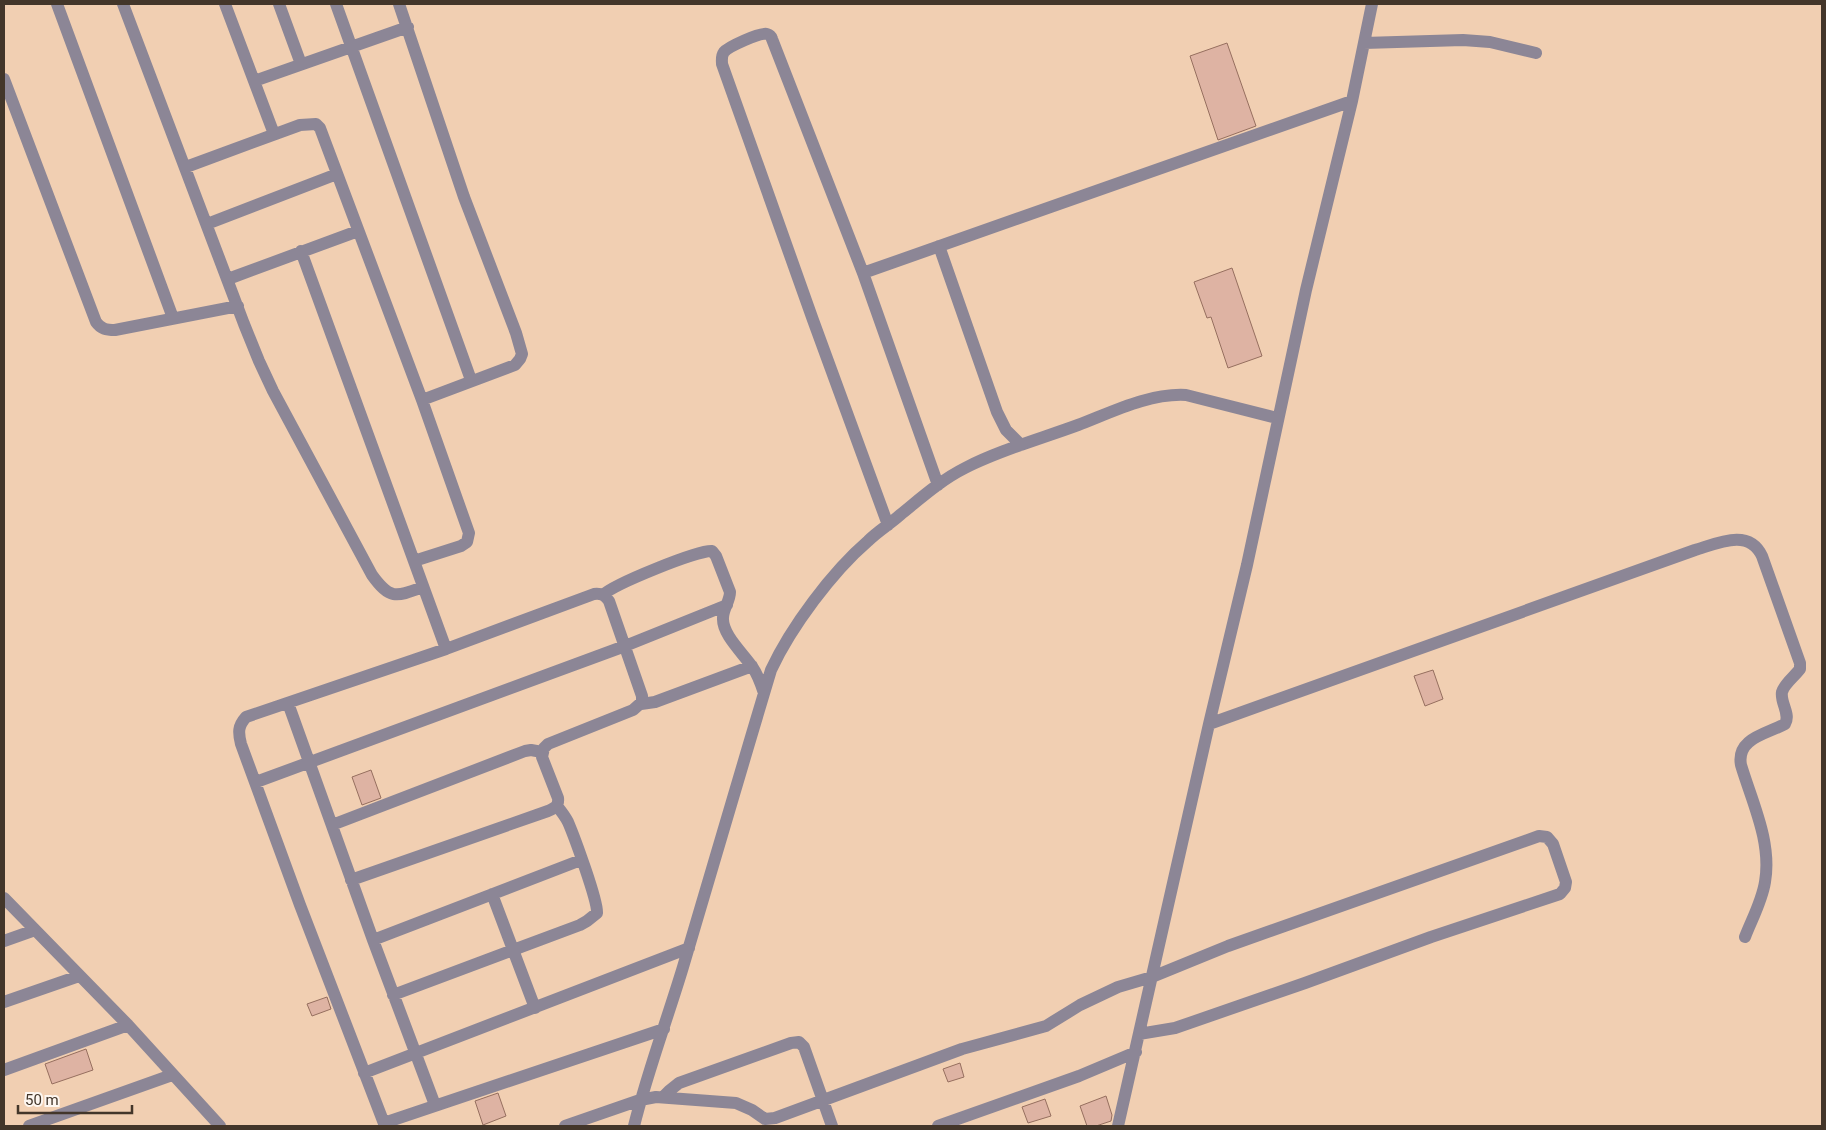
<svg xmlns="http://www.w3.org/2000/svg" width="1826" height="1130" viewBox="0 0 1826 1130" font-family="Roboto,sans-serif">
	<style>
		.building { fill: #deb3a3; stroke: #966f5f }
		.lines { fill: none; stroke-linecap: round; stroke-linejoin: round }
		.minor { stroke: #8c8696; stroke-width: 12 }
	</style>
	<rect width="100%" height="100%" fill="#f1cfb2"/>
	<!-- building -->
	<path class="building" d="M1227 43 1256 126 1218 140 1190 56Z
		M1232 268 1262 356 1228 368 1211 317 1207 318 1194 282Z
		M1433 670 1443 699 1425 706 1414 676Z
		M371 770 381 798 362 805 352 777Z
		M327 997 331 1009 312 1016 307 1004Z
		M86 1049 93 1070 52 1084 45 1064Z
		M960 1063 964 1077 948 1082 943 1069Z
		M498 1093 506 1116 483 1125 475 1101Z
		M1106 1096 1112 1115 1111 1121 1096 1126H1087L1080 1106Z
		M1045 1099 1051 1116 1028 1123 1022 1107Z"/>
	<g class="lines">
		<!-- minor -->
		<path class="minor" d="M57 4 173 318
			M123 4 244 324 259 361 273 391 372 575C390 600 396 597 423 587
			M225 4 274 134
			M279 4 301 64
			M336 4 471 380
			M399 4 464 197 516 333 522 354 520 359 515 365 422 400
			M1364 43 1463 40 1490 42 1536 53
			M4 79 96 322C101 329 106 330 115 330L238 306
			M254 81 408 27
			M186 167 300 125 316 124 320 128 422 400 469 533 467 542 461 546 414 561
			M207 224 337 174
			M939 246 997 412 1006 430 1021 445
			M301 251 446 649
			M863 273 1352 101
			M228 279 358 231
			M888 525 813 320 722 64C722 60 721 56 724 52 728 47 760 32 767 34 771 35 771 36 772 39L863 273 938 485
			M603 595C614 584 698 550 712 551L716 556 730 592C730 601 723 609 723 618 722 635 744 654 753 668 758 675 761 684 764 693
			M288 703 373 940 435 1105
			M641 704 655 702 752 666
			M1209 724 1695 550C1718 543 1749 528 1762 556L1800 663V669C1795 676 1784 684 1782 692 1780 703 1791 714 1785 724 1767 734 1736 738 1741 765 1752 802 1772 842 1765 882 1762 901 1752 919 1745 937
			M256 782 625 646 727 605
			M332 825 525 751 531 750 542 752
			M351 880 548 811C555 808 559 806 558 798L542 757 544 748 548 744 633 710 642 702V696L609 601C605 595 601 593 594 594L446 649 246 717C238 726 238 732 241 744L300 905 385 1126
			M492 894 535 1008
			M4 898 128 1025 220 1126
			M373 940 581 860
			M4 941 35 930
			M393 995 580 925 587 921 597 913C598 901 574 836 568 822 565 816 561 811 557 806
			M4 1002 79 976
			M4 1070 128 1025
			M364 1073 689 948
			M663 1097 669 1091 679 1083 791 1043 799 1042 804 1047 832 1126
			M384 1123 664 1029
			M29 1126 172 1075
			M565 1126 640 1100 656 1097 736 1103 752 1110 765 1119 775 1118 962 1049 1046 1026 1080 1005 1118 987 1152 977 1228 946 1539 836 1547 837 1553 844 1566 882 1565 888 1560 894 1431 937 1305 983 1175 1028 1139 1034
			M634 1126C647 1073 667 1020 683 967 713 869 741 769 771 670 791 627 832 572 868 541 878 531 890 524 900 515 921 498 941 480 965 468 1000 450 1040 439 1078 425 1112 412 1149 393 1186 395L1277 418
			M938 1126 1079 1076 1136 1052
			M1118 1126 1209 724 1247 565 1306 290 1352 101 1372 4"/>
	</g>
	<!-- border -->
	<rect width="1826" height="1130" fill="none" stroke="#43362a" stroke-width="10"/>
	<!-- scale -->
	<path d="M18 1105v8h114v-8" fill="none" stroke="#43362a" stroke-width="2.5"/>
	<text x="25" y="1105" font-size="15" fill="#43362a" stroke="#fdf6f0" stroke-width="4" paint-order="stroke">50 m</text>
</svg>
